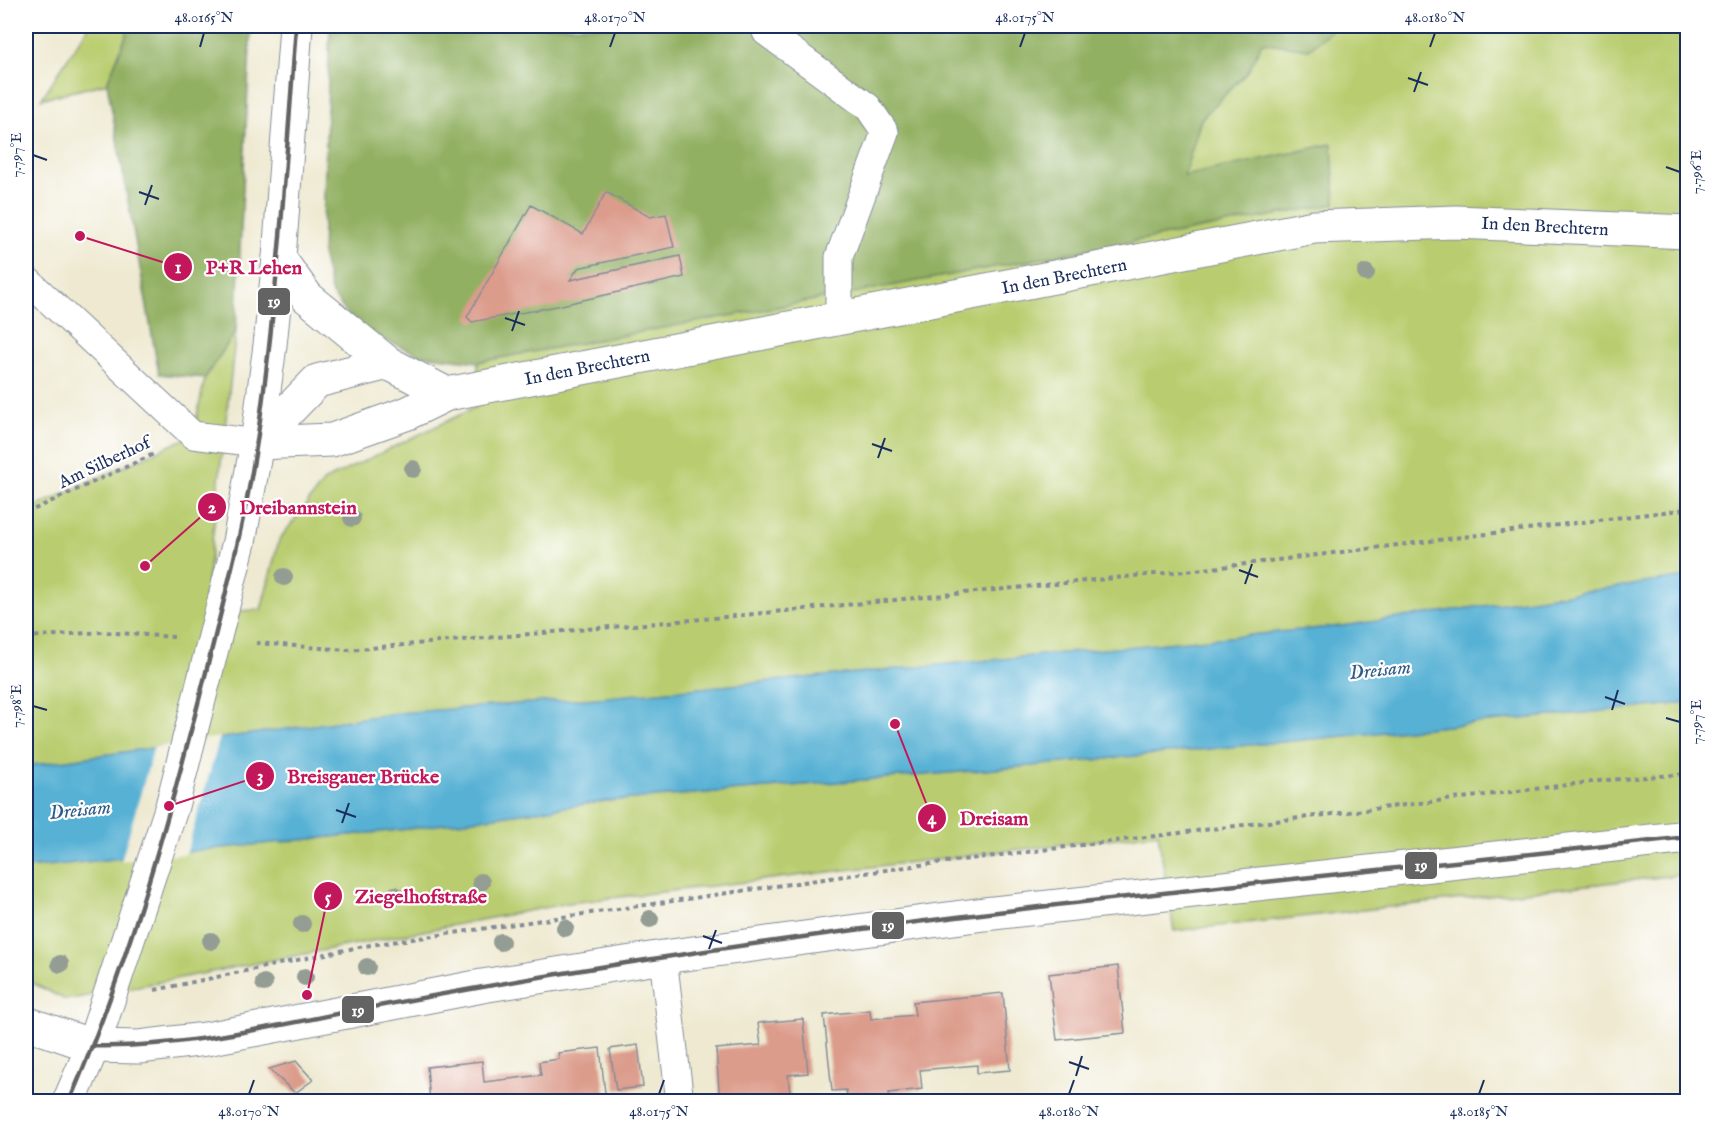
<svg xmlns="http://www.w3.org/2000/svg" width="1713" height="1127" viewBox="0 0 1713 1127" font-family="'IM FELL English',serif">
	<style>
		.green { fill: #b9cd70; stroke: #6a7e67; stroke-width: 1.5 }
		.forest { fill: #92b062; stroke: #567060; stroke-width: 1.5 }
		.water { fill: #56b1d4; stroke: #387099; stroke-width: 1.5 }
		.pier { fill: #eee9d0 }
		.building { fill: #dc9c8c }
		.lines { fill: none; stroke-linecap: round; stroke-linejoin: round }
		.service-casing { stroke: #848c97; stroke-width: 29 }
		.minor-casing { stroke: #848c97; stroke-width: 35 }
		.tertiary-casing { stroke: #848c97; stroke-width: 35 }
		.path { stroke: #848c97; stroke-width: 4; stroke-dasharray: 4.5 4.5; stroke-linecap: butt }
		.service { stroke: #fff; stroke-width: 27 }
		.minor { stroke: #fff; stroke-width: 33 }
		.tertiary { stroke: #fff; stroke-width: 33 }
		.bus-1-casing { stroke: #fff; stroke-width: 9 }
		.bus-1 { stroke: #646363; stroke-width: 4.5 }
		.tree { fill: #949d94 }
		.ticks { fill: none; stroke: #1b2f5e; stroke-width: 2 }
		.labels { text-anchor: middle; stroke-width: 4.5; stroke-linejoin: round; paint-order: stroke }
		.street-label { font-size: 18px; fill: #1b2f5e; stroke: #fff }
		.water-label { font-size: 20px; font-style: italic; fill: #305c87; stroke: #fff }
		.leader { fill: none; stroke: #c2185b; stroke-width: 2 }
		.callout-dot { fill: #c2185b; stroke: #fff; stroke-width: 2 }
		.mark-label { font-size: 18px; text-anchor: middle; font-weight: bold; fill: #fff }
		.callout-label { font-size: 20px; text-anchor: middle; font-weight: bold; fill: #c2185b; stroke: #fff; stroke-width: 4.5; stroke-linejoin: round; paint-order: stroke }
		.line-badge { stroke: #fff; stroke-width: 2 }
		.badge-label { font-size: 16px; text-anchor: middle; font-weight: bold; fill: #fff }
		.neatline { fill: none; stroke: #1b2f5e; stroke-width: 2 }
		.ticks-label { font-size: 15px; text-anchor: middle; fill: #1b2f5e }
	</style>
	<rect width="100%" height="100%" fill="#fff"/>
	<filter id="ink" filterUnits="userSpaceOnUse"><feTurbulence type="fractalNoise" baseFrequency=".0167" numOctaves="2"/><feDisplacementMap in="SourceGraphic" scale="12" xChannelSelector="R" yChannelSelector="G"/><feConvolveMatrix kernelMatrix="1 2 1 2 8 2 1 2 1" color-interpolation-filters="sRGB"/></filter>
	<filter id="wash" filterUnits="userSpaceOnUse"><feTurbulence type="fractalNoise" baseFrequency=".008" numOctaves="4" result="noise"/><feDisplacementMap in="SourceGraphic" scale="24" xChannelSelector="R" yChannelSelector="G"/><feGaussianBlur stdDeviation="1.35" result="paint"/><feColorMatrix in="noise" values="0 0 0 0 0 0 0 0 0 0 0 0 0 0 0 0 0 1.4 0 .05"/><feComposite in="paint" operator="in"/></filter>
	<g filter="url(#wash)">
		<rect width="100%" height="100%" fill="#eee9d0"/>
		<!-- green -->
		<path class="green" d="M89 26H130L107 83 41 99Z
			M1331 26H1687V577L1342 626 598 698 398 713 26 766V511L193 435 205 378 236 331 204 612 261 610 279 540 325 480 476 407 478 362 1335 204 1332 144 1183 177 1201 119 1249 70 1262 42 1309 49 1331 30Z
			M1687 703V874L1174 931 1158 833 569 903 66 1000 26 980V868L408 829 607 801 1020 767Z"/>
		<!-- forest -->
		<path class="forest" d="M130 26H251L236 331 205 378 159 374 107 83Z
			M330 26H1331L1332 30 1309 49 1262 42 1249 70 1201 119 1184 176 1332 144 1335 204 478 362 421 355 360 330 332 294 322 254Z"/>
		<!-- water -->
		<path class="water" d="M1687 577V703L1020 767 607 801 408 829 26 868V766L398 713 598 698 1342 626Z"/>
		<!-- pier -->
		<path class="pier" d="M220 737 186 854 121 861 154 747Z"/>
		<g id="blocks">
			<!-- building -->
			<path class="building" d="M606 192 650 217 666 214 674 247 578 268 570 280 680 256 684 277 557 306 472 322 467 317 531 205 583 234Z
				M1118 966 1125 1033 1057 1040 1049 974Z
				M1003 993 1010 1070 977 1073V1065L920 1070 922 1089 889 1093V1102H848L846 1090 832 1091 824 1015 870 1010 871 1019 915 1015 913 1002Z
				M803 1019 808 1073 788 1075 791 1102H720L716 1049 761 1045 758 1023Z
				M638 1045 643 1087 616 1090 610 1049Z
				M600 1048 606 1102H430L427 1067 482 1061 484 1082 541 1075 539 1062 559 1059 558 1053Z
				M296 1061 313 1080 295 1093 269 1069Z"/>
		</g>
	</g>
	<g filter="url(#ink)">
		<use href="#blocks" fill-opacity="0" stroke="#848c97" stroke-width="1.5"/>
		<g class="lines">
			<defs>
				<path id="service" d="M766 26V32L868 107 885 132 839 257V320
					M26 279 193 435 257 443
					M663 957 680 1102"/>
				<path id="minor" d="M279 258 307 297 388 363 447 394
					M257 443 332 440 408 413 447 394 1314 227 1456 222 1688 232
					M257 443 317 381 388 363
					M26 1023 93 1046 139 1047 206 1039 482 986 663 957 984 914 1688 837"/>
				<path id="tertiary" d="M69 1102 93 1046 172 806 239 542 257 443 270 345 279 258 296 26"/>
			</defs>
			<!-- service casing -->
			<use href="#service" class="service-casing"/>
			<!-- minor casing -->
			<use href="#minor" class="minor-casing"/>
			<!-- tertiary casing -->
			<use href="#tertiary" class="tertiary-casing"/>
			<!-- path -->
			<path class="path" d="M26 513 156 453
				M26 637 103 632 174 637
				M256 643 347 650 714 618 1205 569 1688 509
				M155 990 364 946 913 866 1607 780 1688 774"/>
			<!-- service -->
			<use href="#service" class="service"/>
			<!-- minor -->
			<use href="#minor" class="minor"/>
			<!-- tertiary -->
			<use href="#tertiary" class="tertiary"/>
			<defs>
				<path id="bus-1" d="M93 1046C182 1048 269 1027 357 1010 457 991 558 973 659 958 1000 905 1345 875 1688 837
					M69 1102C127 968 167 825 203 684 223 603 245 523 257 441 277 303 286 164 296 26"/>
			</defs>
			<!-- bus-1 casing -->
			<use href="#bus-1" class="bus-1-casing"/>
			<!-- bus-1 -->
			<use href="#bus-1" class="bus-1"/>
		</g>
		<!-- trees -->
		<g class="tree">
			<circle cx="1366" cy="273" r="9"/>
			<circle cx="413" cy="469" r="9"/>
			<circle cx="352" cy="518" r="9"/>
			<circle cx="284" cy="577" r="9"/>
			<circle cx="481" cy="882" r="9"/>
			<circle cx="395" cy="895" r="9"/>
			<circle cx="650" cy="919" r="9"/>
			<circle cx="302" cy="924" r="9"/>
			<circle cx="565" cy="928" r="9"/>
			<circle cx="211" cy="941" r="9"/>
			<circle cx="501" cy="942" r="9"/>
			<circle cx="60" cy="964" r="9"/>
			<circle cx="367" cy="967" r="9"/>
			<circle cx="305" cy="977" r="9"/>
			<circle cx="264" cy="983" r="9"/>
		</g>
	</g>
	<!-- ticks -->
	<path class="ticks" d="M200 47 204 33M610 47 615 33M1020 47 1025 33M1430 47 1435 33M1408 78 1428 85M1414 92 1421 72M33 155 47 160M1666 167 1680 172M139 192 159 199M145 205 152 185M505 318 525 325M512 331 519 311M872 444 892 451M878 458 885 438M1239 570 1258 577M1245 584 1252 564M1605 697 1625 704M33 706 47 710M1612 710 1618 690M1666 718 1680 722M336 810 356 817M342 823 349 803M703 936 722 943M709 949 716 930M1069 1062 1089 1069M1076 1076 1082 1056M249 1094 254 1080M659 1094 664 1080M1069 1094 1074 1080M1479 1094 1484 1080"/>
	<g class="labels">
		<!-- street labels -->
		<g class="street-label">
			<text transform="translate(1545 226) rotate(3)" y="6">In den Brechtern</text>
			<text transform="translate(1064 276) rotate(-11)" y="6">In den Brechtern</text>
			<text transform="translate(587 367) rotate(-11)" y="6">In den Brechtern</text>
			<text transform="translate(104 462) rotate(-25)" y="6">Am Silberhof</text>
		</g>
		<!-- water labels -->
		<g class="water-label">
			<text transform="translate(1380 669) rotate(-6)" y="7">Dreisam</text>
			<text transform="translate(80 809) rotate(-6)" y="7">Dreisam</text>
		</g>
	</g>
	<!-- callouts -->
	<path class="leader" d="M80 236L178 267M145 566L212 507M169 806L260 776M895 724L932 818M307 995L328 896"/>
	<g class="callout-dot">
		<circle cx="80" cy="236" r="6"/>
		<circle cx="145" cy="566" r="6"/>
		<circle cx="169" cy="806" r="6"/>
		<circle cx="895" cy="724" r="6"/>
		<circle cx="307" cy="995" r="6"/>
		<circle cx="178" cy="267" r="15"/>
		<circle cx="212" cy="507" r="15"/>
		<circle cx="260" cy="776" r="15"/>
		<circle cx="932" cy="818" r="15"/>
		<circle cx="328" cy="896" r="15"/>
	</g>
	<g class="mark-label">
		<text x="178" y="273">1</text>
		<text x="212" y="513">2</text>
		<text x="260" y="782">3</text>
		<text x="932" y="824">4</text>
		<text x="328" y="903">5</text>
	</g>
	<g class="callout-label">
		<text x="254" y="274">P+R Lehen</text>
		<text x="298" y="514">Dreibannstein</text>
		<text x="363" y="783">Breisgauer Brücke</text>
		<text x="994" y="825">Dreisam</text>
		<text x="421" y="903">Ziegelhofstraße</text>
	</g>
	<g class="line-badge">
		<rect x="257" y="287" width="34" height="29" rx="6" fill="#646363"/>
		<rect x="1404" y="851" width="34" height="29" rx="6" fill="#646363"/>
		<rect x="871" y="911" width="34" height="29" rx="6" fill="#646363"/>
		<rect x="341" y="995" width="34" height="29" rx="6" fill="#646363"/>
	</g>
	<g class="badge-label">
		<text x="274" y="307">19</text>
		<text x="1421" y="871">19</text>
		<text x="888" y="931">19</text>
		<text x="358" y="1016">19</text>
	</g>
	<!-- margin -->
	<rect width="1713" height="1127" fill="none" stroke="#fff" stroke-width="66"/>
	<rect x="33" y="33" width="1647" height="1061" class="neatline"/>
	<g class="ticks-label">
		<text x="204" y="22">48.0165°N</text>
		<text x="615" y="22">48.0170°N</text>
		<text x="1025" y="22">48.0175°N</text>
		<text x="1435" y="22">48.0180°N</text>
		<text transform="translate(16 155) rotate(-90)" y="5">7.797°E</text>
		<text transform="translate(1696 172) rotate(-90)" y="5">7.796°E</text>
		<text transform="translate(16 706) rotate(-90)" y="5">7.798°E</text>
		<text transform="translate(1696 722) rotate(-90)" y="5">7.797°E</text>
		<text x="249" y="1116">48.0170°N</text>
		<text x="659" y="1116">48.0175°N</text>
		<text x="1069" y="1116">48.0180°N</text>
		<text x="1479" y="1116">48.0185°N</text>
	</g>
</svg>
